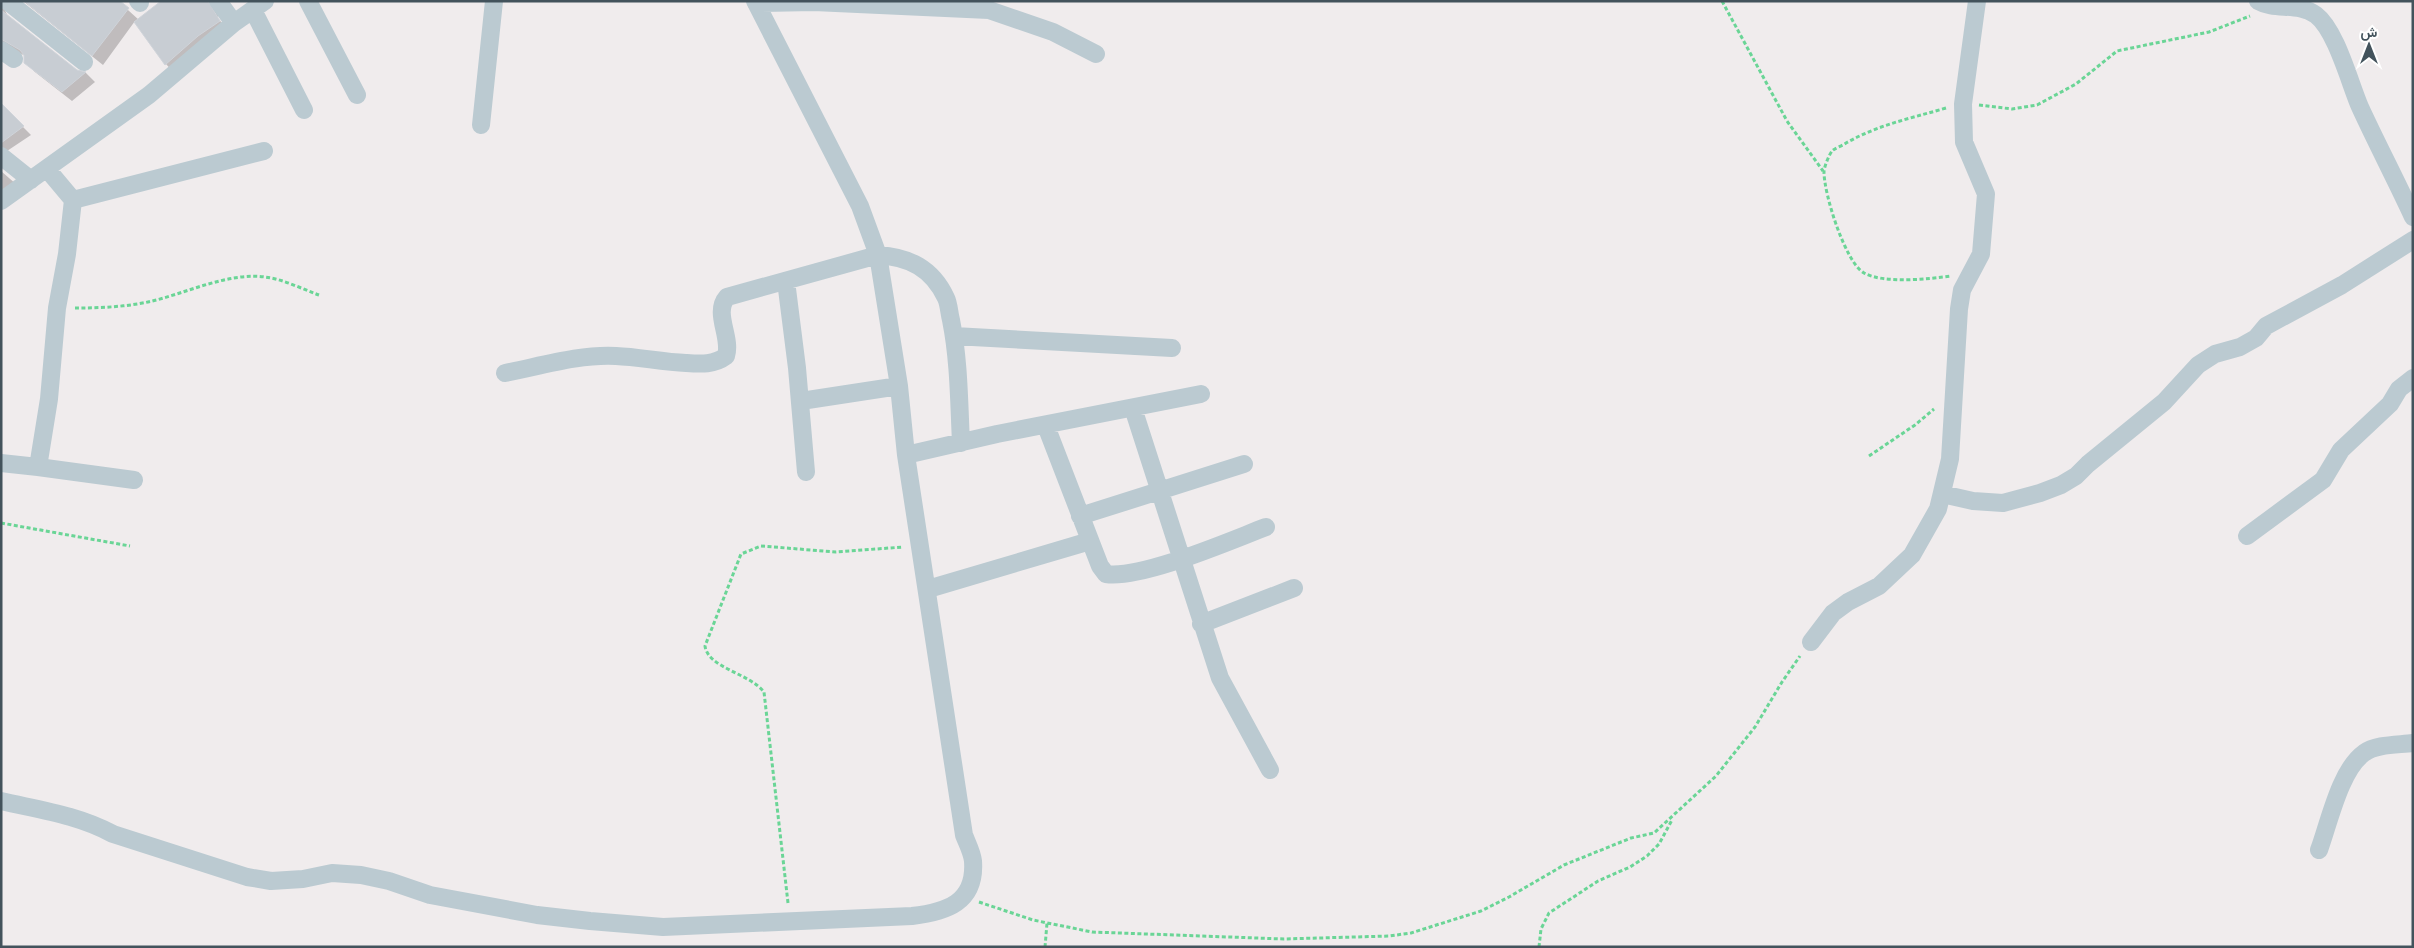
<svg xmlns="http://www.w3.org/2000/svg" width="2414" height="948" viewBox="0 0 2414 948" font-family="Jost,Vazirmatn,sans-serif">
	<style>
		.shadow { fill: #0003 }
		.building { fill: #c8cdd3; stroke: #d0d4da }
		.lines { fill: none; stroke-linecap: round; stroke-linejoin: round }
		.path { stroke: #6ad596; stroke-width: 3; stroke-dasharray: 4 2.5; stroke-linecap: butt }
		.minor { stroke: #bbcad1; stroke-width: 18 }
	</style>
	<rect width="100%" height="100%" fill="#f0eced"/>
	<!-- shadow -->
	<path class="shadow" d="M1 1 8 17 77 71 86 73 95 82 72 101 35 72 25 62V56L13 49 1 47Z
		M23 1H118L139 20 163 1H213L218 7V18L228 31 175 74 166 64 135 21 103 65Z
		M1 105 31 135 4 153 1 150Z
		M1 171 17 185 1 196Z"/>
	<!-- building -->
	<path class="building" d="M24 1H120L129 8 92 56Z
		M161 1H208L220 21 198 36 165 65 134 22Z
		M1 10 77 70 86 72 62 92 24 63V55L20 50 1 39Z
		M1 103 24 126 1 143Z"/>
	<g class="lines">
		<!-- path -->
		<path class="path" d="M1722 1 1787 121 1823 171
			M1979 105 2012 109 2037 105 2076 84 2117 51 2209 32 2250 16
			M1946 108C1909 119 1880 124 1846 143 1842 146 1835 148 1832 151 1829 155 1824 167 1824 172 1824 194 1845 262 1864 273 1884 284 1929 279 1951 276
			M75 308C99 308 124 307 148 302 185 294 227 272 265 277 283 279 302 289 319 295
			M1869 456 1915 425 1934 409
			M1 523 130 546
			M979 902 1033 920 1092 932 1284 939 1389 936 1411 933 1481 911 1509 897 1564 865 1631 838 1654 833 1716 776 1755 727 1782 682 1800 656
			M788 903 764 692C749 673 708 668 705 646L741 554 761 546 836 552 903 547
			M1045 947 1047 923
			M1539 947 1541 929 1549 913 1598 881 1630 867 1647 856 1659 844 1672 820"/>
		<!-- minor -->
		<path class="minor" d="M7 1 84 62
			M138 1 140 3
			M218 1 234 23
			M308 1 357 95
			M2258 1C2275 11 2298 2 2316 15 2336 30 2350 84 2360 107 2377 144 2396 180 2413 217
			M756 3 814 2 989 10 1053 32 1096 54
			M253 10 304 110
			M1 50 14 59
			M481 125 494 1
			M1 156 31 180
			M73 200 264 151
			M1 201 149 95 234 23 265 1
			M786 281 797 368 806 472
			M954 336 1172 348
			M505 373C541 366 580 354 616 356 639 357 662 362 686 363 701 364 714 365 726 356 732 337 713 313 727 297L878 255C909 257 932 268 946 298 949 304 949 313 951 320 959 360 959 402 961 443
			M801 401 899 386
			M1133 408 1220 678 1270 770
			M1046 426 1100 566 1106 574C1142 579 1229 541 1266 527
			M906 455 997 434 1201 394
			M1 463 38 467 49 399 57 308 67 254 73 200 47 169
			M38 467 134 480
			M1942 494 1973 501 2003 503 2040 493 2061 485 2076 476 2088 464 2164 402 2198 365 2215 354 2240 347 2256 338 2266 326 2342 285 2413 240
			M1080 516 1244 464
			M2247 536 2323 480 2341 450 2390 404 2399 389 2413 378
			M928 589 1090 541
			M1201 624 1294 588
			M1811 642 1833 613 1848 602 1879 586 1912 555 1938 509 1950 459 1959 309 1962 290 1981 254 1986 194 1964 142 1963 104 1977 1
			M1 801C40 810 78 815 113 834L247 877 271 881 303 879 332 873 361 875 389 881 430 895 537 915 590 921 663 927 912 916C946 912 976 903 973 861 972 852 967 843 964 835L906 455 899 386 878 255 860 206 755 1
			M2319 850C2329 823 2340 770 2364 753 2376 744 2398 745 2413 743"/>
	</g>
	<!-- border -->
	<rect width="2414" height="948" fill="none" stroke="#43535c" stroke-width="5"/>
	<!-- north arrow -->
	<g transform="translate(2369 45)" stroke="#ffffff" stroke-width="4" paint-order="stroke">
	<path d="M0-4L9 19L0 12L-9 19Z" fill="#43535c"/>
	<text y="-8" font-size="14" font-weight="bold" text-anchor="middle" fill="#43535c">ش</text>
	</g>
</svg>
